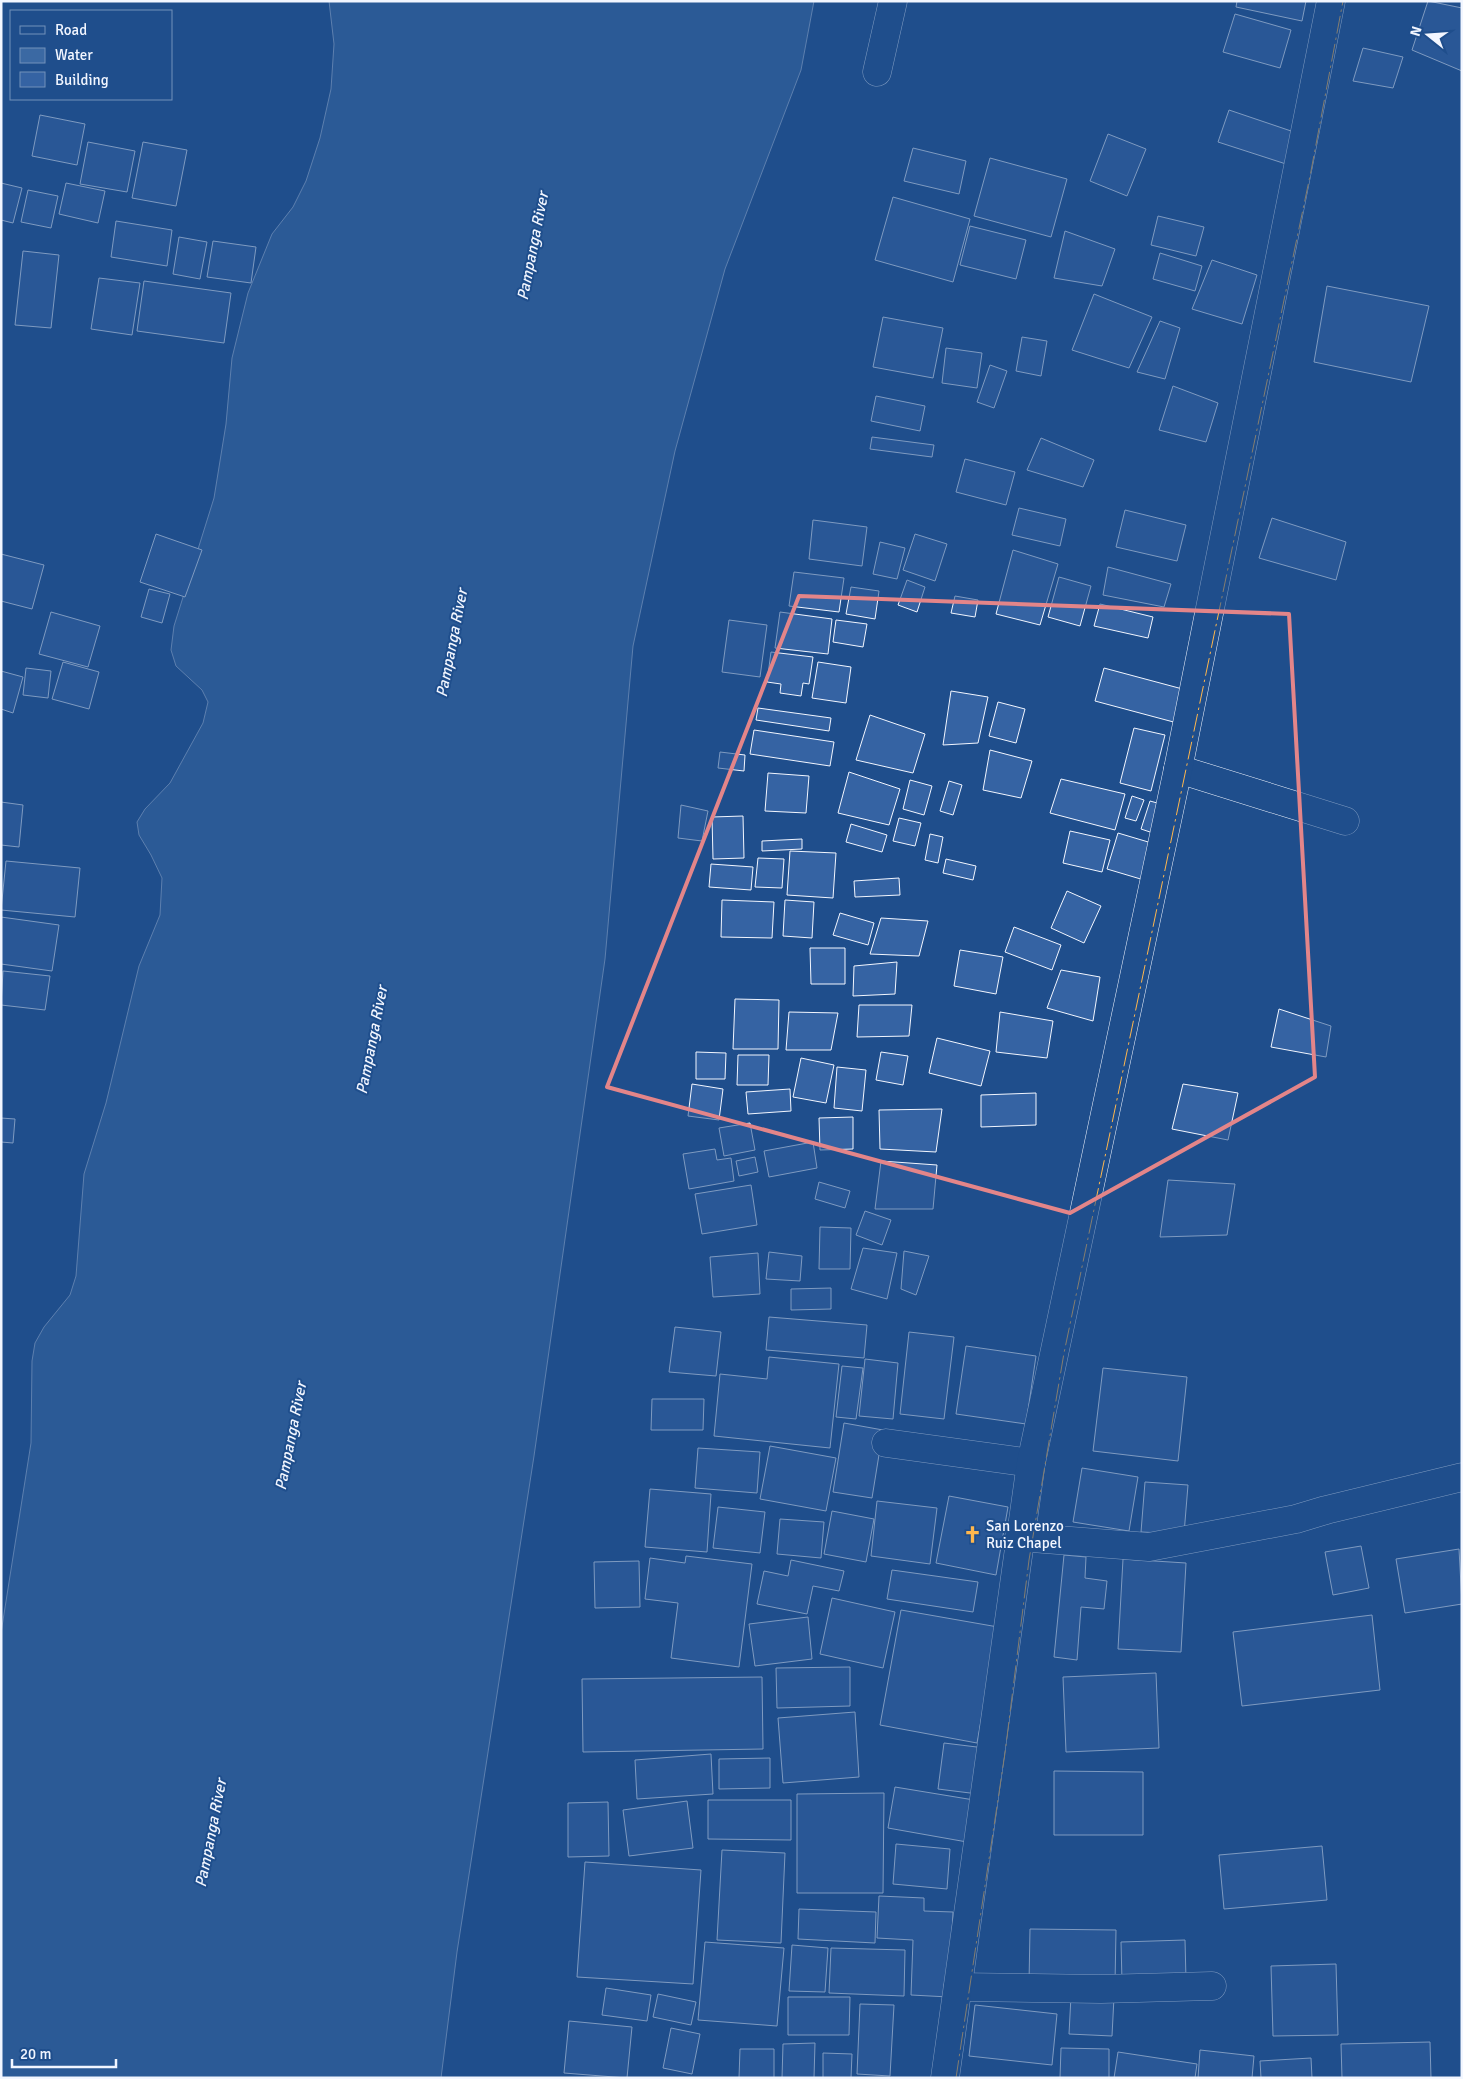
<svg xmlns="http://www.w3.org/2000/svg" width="1463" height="2079" viewBox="0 0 1463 2079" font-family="Signika,sans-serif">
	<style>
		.water { fill: #3b69a3; stroke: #a8bbd7 }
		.building { fill: #3563a3; stroke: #f2f6ff }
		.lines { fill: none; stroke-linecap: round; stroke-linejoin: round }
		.minor-casing { stroke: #f2f6ff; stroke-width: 29 }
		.tertiary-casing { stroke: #f2f6ff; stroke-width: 29 }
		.minor { stroke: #1f4e8c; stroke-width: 28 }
		.tertiary { stroke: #1f4e8c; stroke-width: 28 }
		.power { stroke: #ffb74d; stroke-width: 1; stroke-dasharray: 18 4 2.5 4; stroke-linecap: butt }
		.marked { fill: none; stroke: #e38589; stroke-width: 4; stroke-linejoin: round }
		.labels { text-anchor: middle; stroke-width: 4; stroke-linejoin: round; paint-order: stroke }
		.poi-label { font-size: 15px; fill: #f2f6ff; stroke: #1f4e8c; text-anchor: start }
		.water-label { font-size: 16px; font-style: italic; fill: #f2f6ff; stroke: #1f4e8c }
	</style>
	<rect width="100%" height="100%" fill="#1f4e8c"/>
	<!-- water -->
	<path class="water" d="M329 1H814L801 70 725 269 675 451 633 646 605 959 534 1456 457 1952 441 2078H1V1633L31 1443 32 1361 35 1343 44 1327 70 1295 76 1276 84 1174 106 1103 139 966 160 915 162 878 151 855 139 835 137 822 145 809 170 783 203 723 208 702 202 690 176 666 171 650 174 626 214 498 226 424 232 358 248 293 272 234 293 207 306 181 320 138 331 89 334 44Z"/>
	<!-- building -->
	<path class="building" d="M1237 1H1306L1302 21 1236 7Z
		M1428 1 1462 8V71L1412 50Z
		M1235 14 1291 30 1280 68 1223 52Z
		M1363 48 1403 57 1393 88 1353 81Z
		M1229 110 1297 133 1286 164 1218 142Z
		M40 115 85 124 77 165 32 156Z
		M1108 134 1146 149 1127 196 1090 181Z
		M88 142 135 151 127 192 80 184Z
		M143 142 187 150 176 206 132 198Z
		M913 148 966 161 959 194 904 181Z
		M990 158 1067 179 1051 237 974 216Z
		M1 183 22 188 13 223 1 220Z
		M66 183 105 191 98 223 59 214Z
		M28 190 58 196 51 228 21 222Z
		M893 197 970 219 953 282 875 260Z
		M1158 216 1204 227 1196 256 1151 245Z
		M116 221 172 230 167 266 111 257Z
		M970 226 1026 240 1016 279 960 265Z
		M1065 231 1115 249 1102 286 1054 278Z
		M179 237 207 242 200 279 173 274Z
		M213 241 256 247 251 283 207 277Z
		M23 251 59 255 51 328 15 325Z
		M1160 253 1202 266 1195 291 1153 279Z
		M1212 260 1257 275 1242 324 1192 309Z
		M99 278 140 283 132 335 91 329Z
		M144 281 231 293 224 343 137 331Z
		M1327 286 1429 306 1411 382 1314 362Z
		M1094 294 1152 317 1129 368 1072 350Z
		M883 317 943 328 933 378 873 367Z
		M1160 321 1180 328 1165 379 1137 372Z
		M1022 337 1047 341 1041 376 1016 371Z
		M946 348 982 353 977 388 942 383Z
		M990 365 1007 371 994 408 977 402Z
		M1173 386 1218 403 1206 442 1159 430Z
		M876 396 925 406 920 431 871 421Z
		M872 437 934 445 932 457 870 449Z
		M1041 438 1094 460 1083 487 1027 470Z
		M965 459 1015 472 1006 505 956 492Z
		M1019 508 1066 519 1060 546 1012 535Z
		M1125 510 1186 525 1177 561 1116 547Z
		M1272 518 1346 542 1336 580 1259 558Z
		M813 520 867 527 862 566 809 559Z
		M156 534 202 550 185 597 140 582Z
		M915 534 947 544 935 581 903 570Z
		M880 542 905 548 897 579 873 574Z
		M1013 550 1058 564 1040 625 996 614Z
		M1 554 44 565 32 609 1 601Z
		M1108 567 1171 584 1164 607 1103 595Z
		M794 572 844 578 839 612 789 606Z
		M1059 577 1091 586 1080 626 1048 617Z
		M907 580 925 587 917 612 898 605Z
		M851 587 879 591 875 619 846 614Z
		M149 589 170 594 162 623 141 617Z
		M955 596 978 600 975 617 951 613Z
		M1100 604 1153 617 1148 638 1094 626Z
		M51 612 100 626 88 667 39 654Z
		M780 612 832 619 828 654 775 648Z
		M729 620 767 625 760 677 722 672Z
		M836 620 867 624 863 647 833 642Z
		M771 652 813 657 809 684 803 683 801 696 780 693 781 684 767 682Z
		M63 662 99 672 89 709 52 699Z
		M818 662 851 667 846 703 812 698Z
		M26 668 51 671 48 698 23 695Z
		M1104 668 1190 691 1181 724 1095 701Z
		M1 671 23 677 13 713 1 709Z
		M951 691 988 697 978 743 943 745Z
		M998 702 1025 709 1016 743 989 736Z
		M758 708 831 718 829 731 756 720Z
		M870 715 925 734 913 773 856 760Z
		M1134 728 1165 735 1151 791 1120 783Z
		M754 730 834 742 830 766 750 754Z
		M990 750 1032 761 1021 798 983 790Z
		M720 752 745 755 744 771 718 768Z
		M849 772 900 789 889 825 838 813Z
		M768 773 809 776 806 813 765 811Z
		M1061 779 1125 794 1115 830 1050 813Z
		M910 780 932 786 924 815 903 809Z
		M949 781 962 785 953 815 940 811Z
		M1132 796 1144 800 1136 821 1125 818Z
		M1150 801 1168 806 1159 835 1141 829Z
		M1 802 23 805 19 847 1 845Z
		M681 805 708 811 702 841 678 838Z
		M743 816 744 858 713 859 712 817Z
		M899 818 921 823 915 846 893 841Z
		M851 824 887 835 882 852 846 842Z
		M1070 831 1110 840 1102 872 1063 863Z
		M1118 833 1155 844 1144 880 1107 869Z
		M930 834 943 837 938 863 925 860Z
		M802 839V849L762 851V841Z
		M790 851 836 853 833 898 787 895Z
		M758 858 784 859 782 888 755 887Z
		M946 859 976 866 973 880 943 873Z
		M6 861 80 868 75 917 1 910Z
		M711 864 753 867 751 890 709 887Z
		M899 878 900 895 855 897 854 881Z
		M1067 891 1101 906 1084 943 1051 928Z
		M722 900 774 902 772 938 721 937Z
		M785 900 814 902 812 938 783 936Z
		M840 913 874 923 868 945 833 935Z
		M1 917 59 925 52 971 1 964Z
		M881 918 928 921 919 956 870 954Z
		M1014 927 1061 945 1052 970 1005 952Z
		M810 948H845V984H811Z
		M960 950 1003 957 996 994 954 986Z
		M897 962 895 994 853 996 854 966Z
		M1061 970 1100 977 1093 1021 1047 1008Z
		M3 971 50 976 45 1010 1 1005Z
		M735 999 779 1000 778 1049H733Z
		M859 1005H912L909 1036 857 1037Z
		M1279 1009 1331 1026 1326 1057 1271 1047Z
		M789 1012 838 1013 831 1050H786Z
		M1000 1012 1053 1021 1047 1058 996 1052Z
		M937 1038 990 1051 981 1086 929 1073Z
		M696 1052 726 1053 725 1079H696Z
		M881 1052 908 1056 903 1085 876 1080Z
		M738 1055H769L768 1085H737Z
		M801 1058 834 1065 826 1103 793 1097Z
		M837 1067 866 1070 862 1111 834 1108Z
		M692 1084 723 1089 719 1120 688 1116Z
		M1183 1084 1238 1093 1228 1140 1172 1129Z
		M790 1089 791 1111 748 1114 746 1092Z
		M1036 1093V1125L981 1127V1095Z
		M942 1109 936 1152 880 1149 879 1110Z
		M853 1117V1149L820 1150 819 1118Z
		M1 1118 15 1119 13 1143 1 1142Z
		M750 1123 755 1150 724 1156 719 1128Z
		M813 1142 817 1168 769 1177 764 1151Z
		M715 1149 717 1160 731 1158 734 1181 689 1189 683 1154Z
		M755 1157 758 1172 739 1176 736 1161Z
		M881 1161 937 1165 933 1209H875Z
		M1168 1180 1235 1184 1227 1235 1160 1237Z
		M819 1182 850 1191 845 1208 815 1199Z
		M751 1185 757 1225 702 1234 695 1194Z
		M865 1211 891 1220 882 1245 856 1235Z
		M820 1227 851 1228 850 1269H819Z
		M863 1248 897 1253 887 1299 851 1289Z
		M904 1251 929 1256 916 1295 901 1289Z
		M769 1252 802 1256 800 1281 766 1279Z
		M758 1253 760 1294 713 1297 710 1257Z
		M831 1288V1309L791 1310V1289Z
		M769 1317 867 1325 864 1358 766 1350Z
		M675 1327 721 1332 716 1376 669 1372Z
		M909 1332 954 1337 944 1419 900 1414Z
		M966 1346 1036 1356 1026 1424 956 1414Z
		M769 1357 839 1364 830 1448 714 1436 720 1374 767 1379Z
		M865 1359 898 1363 893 1419 859 1416Z
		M842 1366 863 1368 856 1419 836 1417Z
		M1103 1368 1187 1377 1178 1461 1093 1451Z
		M652 1399H704L703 1430H651Z
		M844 1423 883 1430 872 1498 833 1492Z
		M770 1446 836 1458 826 1511 760 1499Z
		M698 1448 760 1452 757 1493 695 1488Z
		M1082 1468 1138 1477 1129 1531 1073 1522Z
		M1145 1482 1188 1485 1184 1534 1141 1532Z
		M650 1489 711 1494 707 1552 645 1547Z
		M949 1496 1008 1507 996 1575 936 1563Z
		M877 1501 937 1508 930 1564 871 1556Z
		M718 1507 765 1512 760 1553 713 1548Z
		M832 1511 874 1519 866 1562 824 1554Z
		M780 1519 824 1522 821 1558 777 1554Z
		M1361 1546 1369 1588 1333 1595 1325 1552Z
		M1459 1549 1462 1604 1405 1613 1396 1559Z
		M1064 1555 1086 1557 1085 1578 1107 1581 1104 1609 1081 1607 1077 1660 1054 1657Z
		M686 1556 752 1564 739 1667 671 1658 678 1603 645 1599 650 1558 685 1563Z
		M1123 1559 1186 1563 1181 1652 1118 1649Z
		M791 1560 844 1571 839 1591 813 1586 807 1614 757 1604 764 1571 788 1576Z
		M639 1561 640 1607 595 1608 594 1562Z
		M892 1570 978 1582 973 1612 887 1599Z
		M832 1598 895 1612 883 1668 820 1654Z
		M901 1610 998 1627 977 1743 880 1725Z
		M1372 1615 1380 1690 1242 1706 1233 1632Z
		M808 1617 812 1659 755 1666 749 1624Z
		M850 1667V1706L777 1708 776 1668Z
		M1156 1673 1159 1748 1066 1752 1063 1677Z
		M762 1677 763 1749 583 1752 582 1679Z
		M855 1712 859 1777 783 1783 778 1718Z
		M944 1743 985 1748 978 1794 938 1789Z
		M711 1754 713 1794 637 1799 635 1760Z
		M770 1758V1788L719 1789V1759Z
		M1054 1771 1143 1772V1835H1054Z
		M895 1787 974 1800 967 1842 888 1828Z
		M884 1793 883 1893H797V1794Z
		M708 1800H791V1840L708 1839Z
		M687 1801 693 1848 629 1856 623 1810Z
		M608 1802 609 1856 568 1857V1803Z
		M896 1844 950 1849 947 1889 893 1884Z
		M1322 1846 1327 1900 1224 1909 1219 1855Z
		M722 1850 785 1853 781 1943 717 1940Z
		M585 1862 701 1870 693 1984 577 1977Z
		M879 1896 924 1898V1911L953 1912 949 1997 911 1995 913 1940 877 1938Z
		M799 1909 876 1912 875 1943 798 1939Z
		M1030 1929 1116 1930 1115 1984 1029 1983Z
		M1185 1940 1186 1980 1122 1982 1121 1942Z
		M705 1942 784 1948 777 2026 698 2020Z
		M792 1945 828 1948 825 1992 789 1991Z
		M831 1948 905 1950 904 1996 829 1993Z
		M1336 1964 1338 2035 1273 2036 1271 1966Z
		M606 1988 651 1995 647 2021 602 2015Z
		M658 1994 696 2002 691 2025 653 2017Z
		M1071 1996 1114 1997 1112 2036 1069 2034Z
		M788 1997H850L849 2035H788Z
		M860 2004 894 2005 890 2076 857 2074Z
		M975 2005 1057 2014 1052 2065 969 2056Z
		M569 2021 632 2027 627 2078 564 2073Z
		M671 2028 700 2034 692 2074 663 2068Z
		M1430 2042 1431 2078H1342L1341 2044Z
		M815 2043 814 2078H782L783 2044Z
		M1061 2048 1109 2049V2078H1060Z
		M740 2049H774V2078H739Z
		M1200 2050 1254 2056 1252 2078H1198Z
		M1118 2052 1197 2064 1195 2078H1114Z
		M823 2053 852 2054 851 2078H823Z
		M1311 2058 1312 2078H1261L1260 2061Z"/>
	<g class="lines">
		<defs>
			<path id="minor" d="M877 72 893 1
				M1178 769 1345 821
				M886 1443 1031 1463
				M1019 1537 1149 1547 1296 1519 1326 1510 1462 1477
				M958 1987 1101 1989 1212 1986"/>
			<path id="tertiary" d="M945 2078 1031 1463 1178 769 1331 1"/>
		</defs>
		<!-- minor casing -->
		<use href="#minor" class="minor-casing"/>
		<!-- tertiary casing -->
		<use href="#tertiary" class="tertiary-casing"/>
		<!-- minor -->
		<use href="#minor" class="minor"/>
		<!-- tertiary -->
		<use href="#tertiary" class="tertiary"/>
		<!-- power -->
		<path class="power" d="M956 2078 1005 1753 1029 1560 1064 1353 1311 171 1343 1"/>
	</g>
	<!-- marked area -->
	<path d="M0 0H1463V2079H0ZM799 596 1289 614 1315 1077 1070 1213 607 1087Z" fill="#1f4e8c" fill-opacity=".55" fill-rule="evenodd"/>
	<path class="marked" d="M799 596 1289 614 1315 1077 1070 1213 607 1087Z"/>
	<!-- icons -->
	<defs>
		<symbol id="church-bare" viewBox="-9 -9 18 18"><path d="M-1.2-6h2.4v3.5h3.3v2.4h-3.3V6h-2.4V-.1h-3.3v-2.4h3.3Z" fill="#ffb74d" stroke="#1f4e8c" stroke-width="2.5" paint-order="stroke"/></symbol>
	</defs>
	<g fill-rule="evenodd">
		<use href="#church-bare" x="960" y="1522" width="25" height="25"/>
	</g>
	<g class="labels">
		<!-- poi labels -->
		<g class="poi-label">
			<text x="986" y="1531">San Lorenzo<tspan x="986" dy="17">Ruiz Chapel</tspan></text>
		</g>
		<!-- water labels -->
		<g class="water-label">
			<text transform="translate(532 246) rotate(-79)" y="6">Pampanga River</text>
			<text transform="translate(451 643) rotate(-79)" y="6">Pampanga River</text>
			<text transform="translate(371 1040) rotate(-79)" y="6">Pampanga River</text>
			<text transform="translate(290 1436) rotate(-79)" y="6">Pampanga River</text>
			<text transform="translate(210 1833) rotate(-79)" y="6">Pampanga River</text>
		</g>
	</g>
	<!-- border -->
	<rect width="1463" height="2079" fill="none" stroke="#f2f6ff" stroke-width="5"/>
	<!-- legend -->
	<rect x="10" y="10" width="162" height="90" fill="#1f4e8c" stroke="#7391ba"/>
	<rect x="20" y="26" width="25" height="8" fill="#1f4e8c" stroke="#7391ba"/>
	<text x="55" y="35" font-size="15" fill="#f2f6ff">Road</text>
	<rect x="20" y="48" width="25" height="15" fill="#3b69a3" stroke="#7391ba"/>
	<text x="55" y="60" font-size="15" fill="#f2f6ff">Water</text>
	<rect x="20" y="72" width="25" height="15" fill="#3563a3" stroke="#7391ba"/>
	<text x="55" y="85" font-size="15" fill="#f2f6ff">Building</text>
	<!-- north arrow -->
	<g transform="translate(1428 35) rotate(287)" stroke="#1f4e8c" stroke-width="4" paint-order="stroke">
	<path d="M0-4L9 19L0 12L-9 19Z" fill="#f2f6ff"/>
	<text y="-8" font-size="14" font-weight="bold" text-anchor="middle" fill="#f2f6ff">N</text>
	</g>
	<!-- scale -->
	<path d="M12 2059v8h104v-8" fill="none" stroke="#f2f6ff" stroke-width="2.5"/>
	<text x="20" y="2059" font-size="15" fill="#f2f6ff" stroke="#1f4e8c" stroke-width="4" paint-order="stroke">20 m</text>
</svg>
